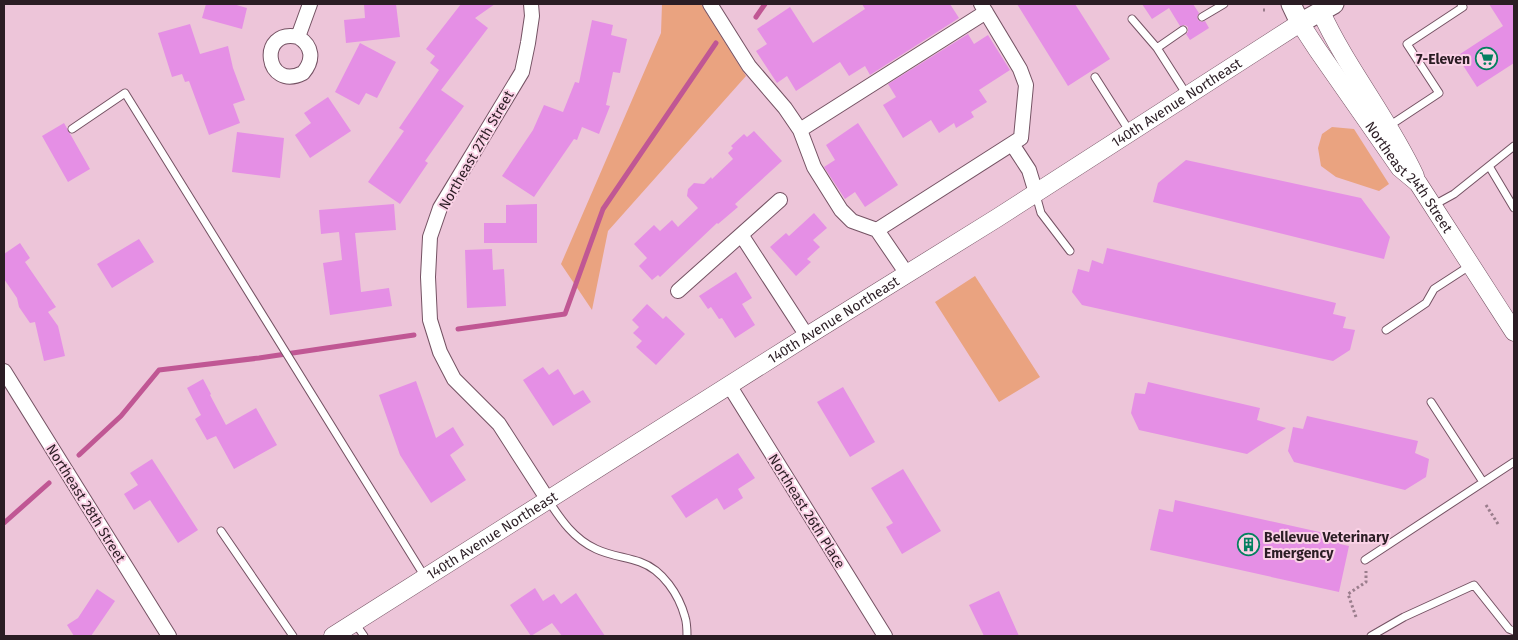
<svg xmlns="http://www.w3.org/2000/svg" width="1518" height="640" viewBox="0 0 1518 640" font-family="'Fira Sans',sans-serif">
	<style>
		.green { fill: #eaa380 }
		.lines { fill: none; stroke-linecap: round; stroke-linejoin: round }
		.stream { stroke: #c05794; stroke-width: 5 }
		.building { fill: #e58fe5 }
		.service-casing { stroke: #745263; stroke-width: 9 }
		.minor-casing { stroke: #745263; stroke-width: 16 }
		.tertiary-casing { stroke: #745263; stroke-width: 19 }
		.secondary-casing { stroke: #745263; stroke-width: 21 }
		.path { stroke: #9a7d8c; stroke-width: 3; stroke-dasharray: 2.5 2.5; stroke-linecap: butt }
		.service { stroke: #fff; stroke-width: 7 }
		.minor { stroke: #fff; stroke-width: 14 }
		.tertiary { stroke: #fff; stroke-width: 18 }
		.secondary { stroke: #fff; stroke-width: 19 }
		.labels { text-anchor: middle; stroke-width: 4; stroke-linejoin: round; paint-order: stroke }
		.poi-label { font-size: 14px; font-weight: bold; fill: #2b1d24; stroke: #fad2e6; text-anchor: end }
		.street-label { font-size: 14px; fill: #2b1d24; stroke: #fad2e6 }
	</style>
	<rect width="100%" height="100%" fill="#edc5d9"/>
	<!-- green -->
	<path class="green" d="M662 4H701L746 76 608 231 592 310 561 264 661 33Z
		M1332 127 1354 129 1389 184 1379 191 1336 177 1321 166 1318 148 1322 134Z
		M975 276 1040 377 999 402 935 302Z"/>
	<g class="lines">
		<!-- stream -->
		<path class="stream" d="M756 17 765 4
			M458 329 565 314 603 209 716 43
			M79 455 121 416 159 370 259 358 414 335
			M4 523 49 483"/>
	</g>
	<!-- building -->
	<path class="building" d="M206 4H233L247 8 242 29 202 18Z
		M364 4H396L400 37 346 43 344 20 365 18Z
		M461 4H495L475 18 488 28 441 90 464 106 425 161 428 163 400 204 368 182 404 131 399 128 439 70 430 63 435 56 426 49Z
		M862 4H950L959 18 870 75 865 66 849 76 840 62 796 91 787 76 777 83 756 51 767 44 757 29 790 7 813 43 865 9Z
		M1017 4H1075L1110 59 1068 86Z
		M1142 4H1193L1199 13 1197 17 1198 20 1202 22 1205 21 1209 28 1190 40 1186 34 1188 32V27L1185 25 1180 26 1169 8 1152 19Z
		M1489 4H1514V63L1477 87 1457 56 1503 26Z
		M592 20 613 25 611 35 627 39 620 73 613 72 606 105 610 106 599 134 582 127 577 140 574 139 534 197 502 176 533 130 544 105 563 112 575 82 579 83Z
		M190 24 200 54 228 46 233 68 245 100 233 104 240 123 209 135 189 81 185 82 182 74 172 77 158 33Z
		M968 34 974 44 988 35 1010 70 979 90 987 102 971 112 974 117 956 128 954 123 939 133 931 120 903 138 883 105 896 97 888 84Z
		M360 43 396 62 377 98 366 93 359 105 335 92Z
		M328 97 351 131 310 158 295 135 311 123 304 113Z
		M64 123 90 169 68 182 42 136Z
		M858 123 898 185 865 207 855 192 845 199 824 167 835 160 826 145Z
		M754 131 782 161 735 204 738 207 718 224 717 223 660 277 658 275 652 280 639 266 647 258 634 244 654 225 660 231 672 220 678 227 698 208 687 196 688 189 694 183 704 184 711 177 712 179 733 159 728 153 733 148 731 146 744 134 747 137Z
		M237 132 284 138 280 178 232 172Z
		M1186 160 1361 198 1390 237 1384 259 1153 202 1158 183Z
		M394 204 396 230 355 233 361 292 389 288 392 306 330 315 323 263 342 260 339 232 321 234 319 210Z
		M537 204V243H484V223H506V205Z
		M814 213 827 228 813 240 820 247 807 259 811 262 796 276 770 247 786 233 789 236Z
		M139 239 154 262 112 288 97 264Z
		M20 243 30 258 25 262 56 307 48 312 58 326 65 356 44 361 35 322 30 323 19 307 17 298 4 279V254Z
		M1107 248 1336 303 1333 314 1346 317 1343 328 1355 330 1350 350 1333 361 1082 305 1072 292 1078 269 1089 272 1092 260 1103 264Z
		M492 249 493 270 504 269 506 306 467 308 465 250Z
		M736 272 752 298 742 304 755 325 735 338 722 318 719 319 711 307 708 309 699 296Z
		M647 304 663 319 666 316 685 334 656 365 636 347 642 341 633 333 639 327 632 320Z
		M543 367 549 375 558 369 574 395 583 390 591 402 553 426 523 380Z
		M203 379 211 394 210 395 226 425 256 408 277 445 234 469 216 436 207 440 195 419 201 415 187 388Z
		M416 381 436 438 453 427 464 445 450 455 466 480 431 503 400 455 379 395Z
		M1148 382 1260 408 1257 420 1286 428 1247 454 1139 430 1131 413 1135 393 1145 394Z
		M843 387 875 442 850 457 817 402Z
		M1307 416 1418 441 1415 453 1429 459 1426 477 1405 490 1294 462 1288 451 1293 427 1303 429Z
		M738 453 755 478 738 489 743 498 724 510 717 498 686 518 671 496Z
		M152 459 198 530 178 543 150 500 134 510 124 494 138 485 130 473Z
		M903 469 941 531 902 554 886 527 893 523 871 488Z
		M1175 500 1342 537 1340 544 1349 546 1339 592 1150 550 1159 509 1173 512Z
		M535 588 543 601 554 594 561 604 576 593 605 636H562L552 623 531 636 510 605Z
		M97 589 115 601 91 636H74L67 625 78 618Z
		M999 591 1019 636H984L969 605Z"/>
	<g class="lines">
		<defs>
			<path id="service" d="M1202 17 1224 4
				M1132 19 1157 48 1187 95
				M1157 48 1183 30
				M1095 77 1130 132
				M1389 126 1439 93 1407 44 1463 7 1461 4
				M72 129 125 93 425 577
				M1489 166 1514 208
				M1036 195 1041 213 1070 251
				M1434 205 1454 194 1514 146
				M1386 330 1426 303 1434 289 1471 265
				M1431 402 1483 482
				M548 500C561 520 574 539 596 549 611 556 626 557 640 562 663 570 679 595 685 617 687 623 687 630 687 636
				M221 531 293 636
				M1365 560 1514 462
				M355 623 364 636
				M1371 636 1404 617 1474 585 1509 629 1514 631"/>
			<path id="minor" d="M531 4 532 16 528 43 522 72 440 208 430 237 428 277 430 320 440 352 454 379 499 424 548 500
				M710 4 749 66 785 108 800 130 814 167 841 210 852 221 877 230 907 274
				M298 37C313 46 314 60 303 73 265 92 257 28 298 37L310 4
				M800 130 986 12
				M1012 144 1029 170 1036 193
				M877 230 1021 138 1026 85 1020 69 981 4
				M742 236 807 336
				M678 291 780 200
				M4 371 169 636
				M729 385 885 636"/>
			<g id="tertiary">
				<path d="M1321 12C1347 69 1388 118 1415 176"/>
				<path id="s1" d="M333 636 807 336 997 218 1300 23 1317 49 1400 168 1418 183 1514 332"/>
			</g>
			<path id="secondary" d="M1291 4 1300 23 1334 4"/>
		</defs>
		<!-- service casing -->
		<use href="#service" class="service-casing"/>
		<!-- minor casing -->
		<use href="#minor" class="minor-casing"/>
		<!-- tertiary casing -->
		<use href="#tertiary" class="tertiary-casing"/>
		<!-- secondary casing -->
		<use href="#secondary" class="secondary-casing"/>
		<!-- path -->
		<path class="path" d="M1263 10H1265
			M1486 505 1498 524
			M1356 617 1348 594 1366 582V571"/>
		<!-- service -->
		<use href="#service" class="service"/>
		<!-- minor -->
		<use href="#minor" class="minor"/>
		<!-- tertiary -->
		<use href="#tertiary" class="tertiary"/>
		<!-- secondary -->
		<use href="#secondary" class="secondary"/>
	</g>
	<!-- icons -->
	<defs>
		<symbol id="supermarket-ring" viewBox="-11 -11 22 22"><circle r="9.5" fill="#fad2e6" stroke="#04805f" stroke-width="1.5"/><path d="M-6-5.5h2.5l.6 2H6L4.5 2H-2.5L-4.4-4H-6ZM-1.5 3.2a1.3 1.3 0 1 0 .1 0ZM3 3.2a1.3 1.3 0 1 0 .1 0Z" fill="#04805f"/></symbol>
		<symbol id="building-ring" viewBox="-11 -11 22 22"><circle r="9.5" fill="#fad2e6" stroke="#04805f" stroke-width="1.5"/><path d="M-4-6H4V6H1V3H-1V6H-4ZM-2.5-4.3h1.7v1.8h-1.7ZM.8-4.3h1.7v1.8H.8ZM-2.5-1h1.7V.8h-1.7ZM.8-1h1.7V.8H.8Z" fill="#04805f"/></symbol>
	</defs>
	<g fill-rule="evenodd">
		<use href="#supermarket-ring" x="1474" y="46" width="25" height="25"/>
		<use href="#building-ring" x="1236" y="532" width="25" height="25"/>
	</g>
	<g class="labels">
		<!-- poi labels -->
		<g class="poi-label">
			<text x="1470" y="64">7-Eleven</text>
			<text x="1264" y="542" text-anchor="start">Bellevue Veterinary<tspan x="1264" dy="16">Emergency</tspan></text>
		</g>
		<!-- street labels -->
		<g class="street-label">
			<text dy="5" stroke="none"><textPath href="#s1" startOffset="998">140th Avenue Northeast</textPath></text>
			<text transform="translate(476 150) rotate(-60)" y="5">Northeast 27th Street</text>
			<text dy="5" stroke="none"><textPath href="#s1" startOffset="1334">Northeast 24th Street</textPath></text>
			<text dy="5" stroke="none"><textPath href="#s1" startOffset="592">140th Avenue Northeast</textPath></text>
			<text transform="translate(86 503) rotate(58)" y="5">Northeast 28th Street</text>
			<text transform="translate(807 511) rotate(58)" y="5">Northeast 26th Place</text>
			<text dy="5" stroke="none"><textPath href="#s1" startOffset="188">140th Avenue Northeast</textPath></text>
		</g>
	</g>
	<!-- border -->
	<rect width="1518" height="640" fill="none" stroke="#2b1d24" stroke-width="10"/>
</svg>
